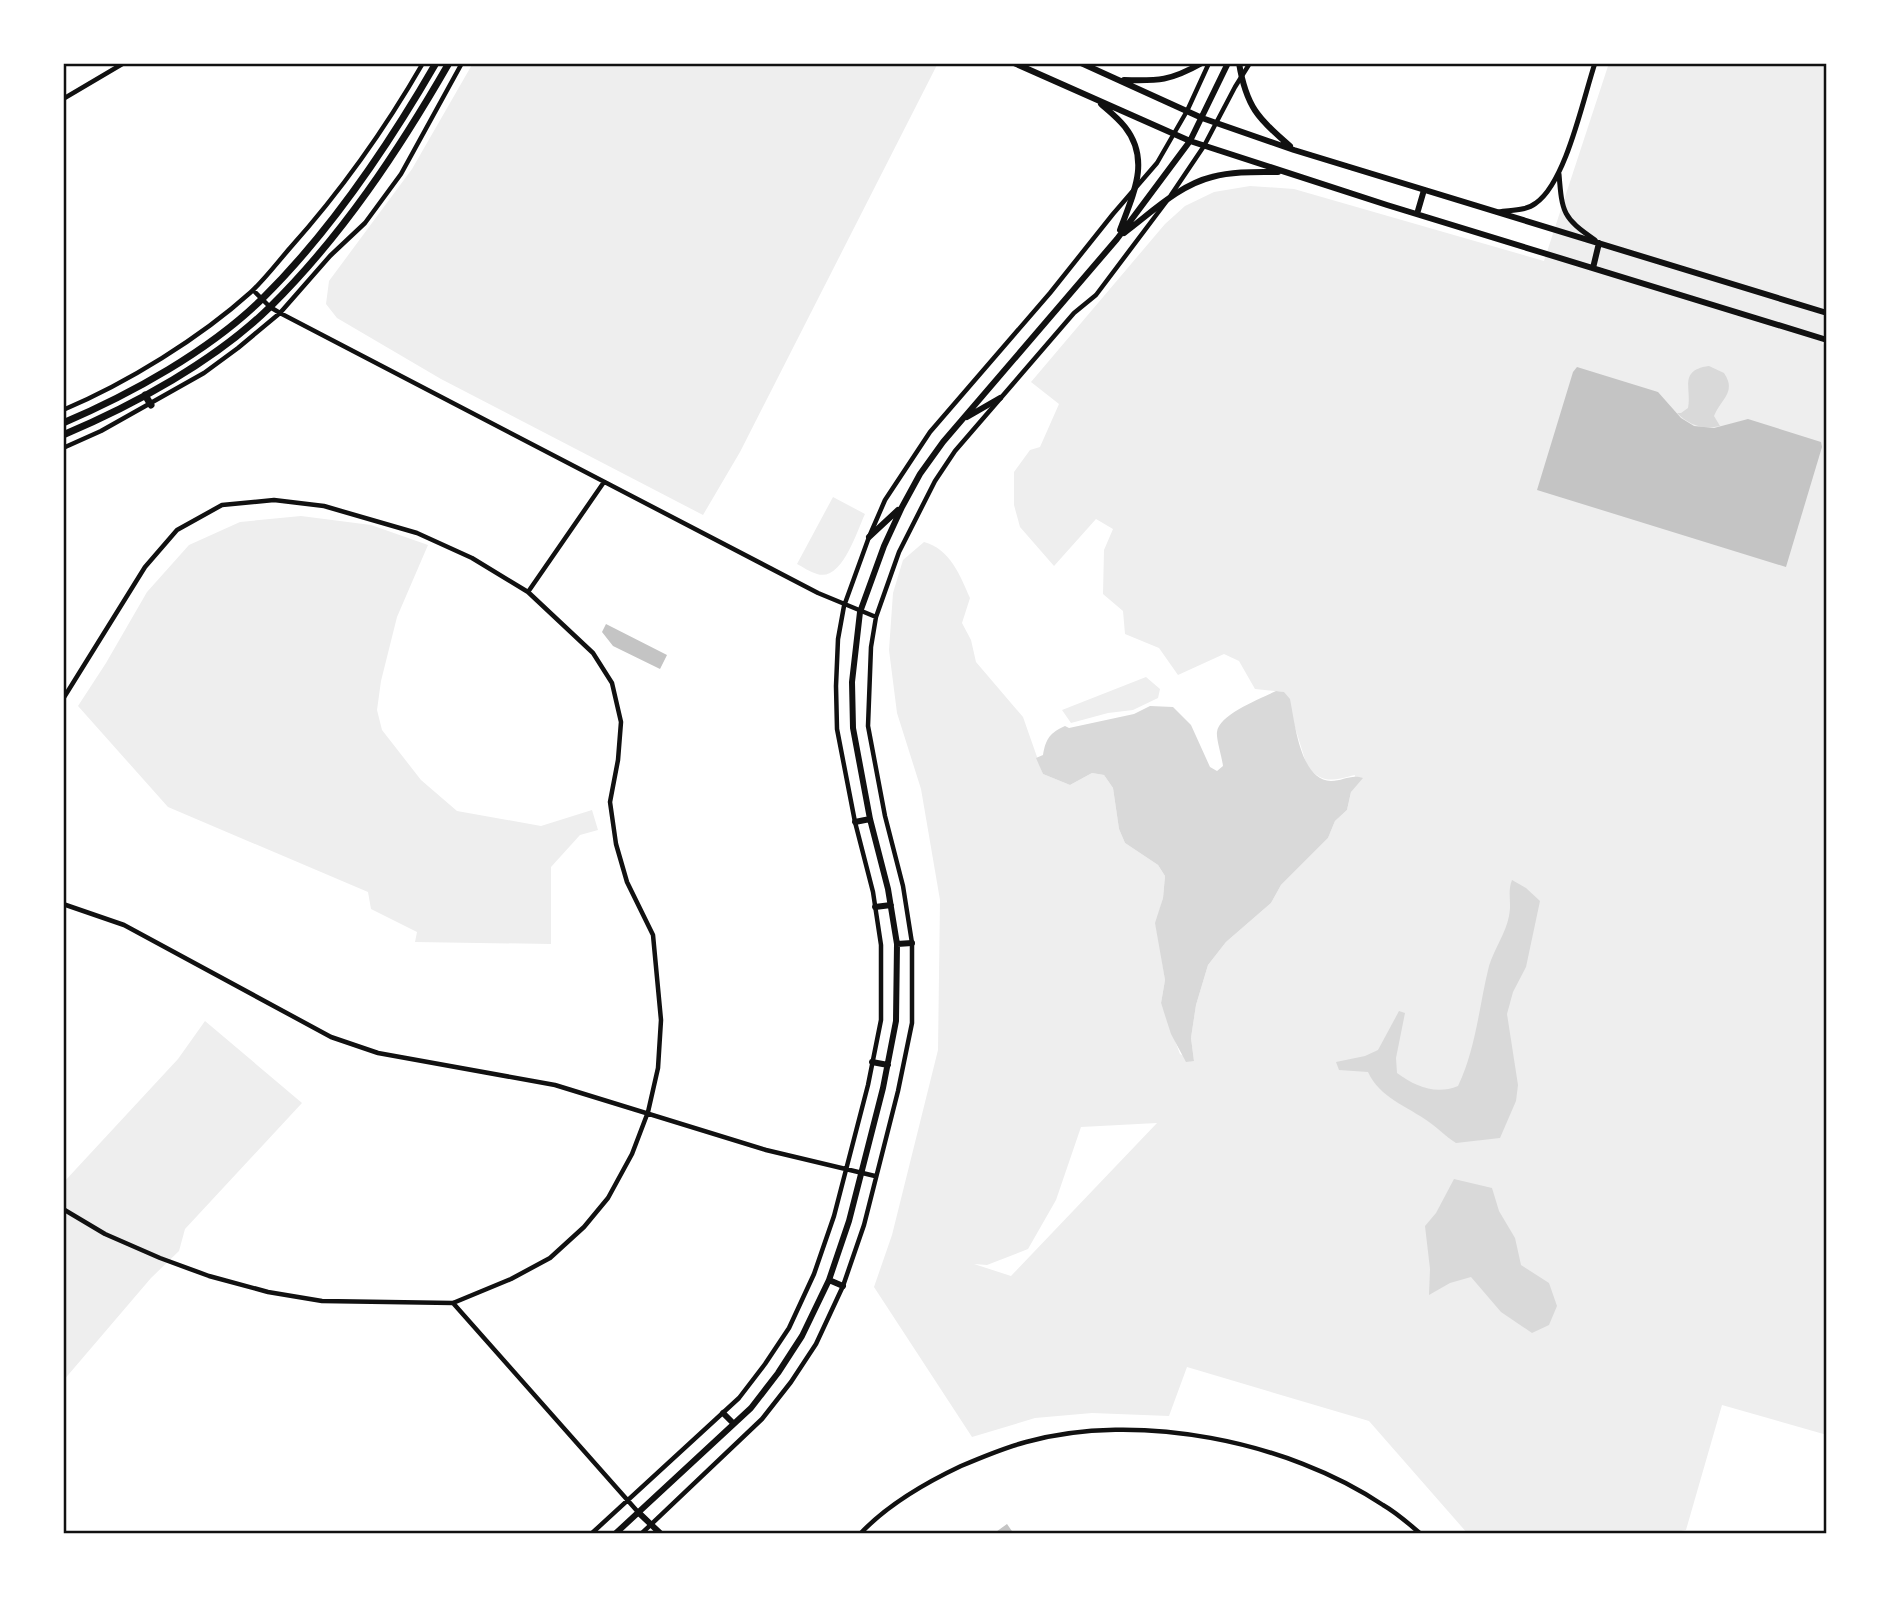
<svg xmlns="http://www.w3.org/2000/svg" width="1890" height="1597" viewBox="0 0 1890 1597" font-family="'Work Sans',sans-serif">
	<style>
		.green { fill: #eee; fill-rule: evenodd }
		.water { fill: #d9d9d9 }
		.building { fill: #c4c4c4 }
		.lines { fill: none; stroke-linecap: round; stroke-linejoin: round }
		.minor { stroke: #111; stroke-width: 4.5 }
		.tertiary { stroke: #111; stroke-width: 5 }
		.secondary { stroke: #111; stroke-width: 6 }
		.primary { stroke: #111; stroke-width: 7 }
		.neatline { fill: none; stroke: #111; stroke-width: 2.5 }
	</style>
	<rect width="100%" height="100%" fill="#fff"/>
	<!-- green -->
	<path class="green" d="M473 63H938L740 452 703 515 441 379 337 318 326 304 329 281 412 169Z
		M1609 63H1827V329L1822 344 1827 346V1435L1722 1405 1686 1530 1666 1534H1468L1369 1421 1187 1367 1169 1416 1092 1413 1035 1418 972 1437 874 1287 892 1235 938 1050 940 900 921 789 897 713 889 650 893 593 903 560 924 542C950 549 960 575 970 598L962 623 971 640 976 662 1023 717 1043 774 1070 785 1092 773 1104 775 1113 788 1119 829 1125 843 1158 865 1165 876 1163 898 1156 923 1165 980 1161 1003 1180 1054 1194 1061 1191 1038 1196 1005 1208 965 1226 942 1271 903 1281 885 1328 838 1335 821 1347 810 1355 775C1334 780 1323 785 1307 766L1284 692 1255 689 1239 661 1224 654 1178 675 1159 648 1125 634 1123 611 1103 594 1104 550 1113 529 1096 519 1054 566 1020 527 1014 505V472L1030 450 1040 447 1059 404 1031 382 1165 224 1185 206 1214 192 1250 186 1294 189 1544 261ZM1157 1123 1011 1276 974 1264 987 1265 1028 1249 1056 1200 1081 1127Z
		M833 497 865 514C856 533 842 582 817 574 810 572 803 567 797 564Z
		M301 516 371 525 428 545 397 617 381 681 377 710 382 730 421 780 457 811 541 826 592 810 598 830 580 835 551 867V944L415 942 417 932 371 909 368 892 168 807 78 706 106 663 147 592 189 545 240 522Z
		M1146 677 1160 689 1158 698 1133 710 1108 713 1071 723 1062 710Z
		M205 1021 302 1103 185 1229 179 1251 151 1278 63 1381V1183L178 1059Z"/>
	<!-- water -->
	<path class="water" d="M1709 366 1724 373C1737 392 1721 399 1714 416L1720 426C1703 430 1689 425 1677 413H1681L1688 408C1692 389 1678 370 1709 366Z
		M1276 691 1284 692 1290 699C1295 723 1300 780 1331 781 1343 781 1351 774 1363 778L1351 792 1347 810 1335 821 1328 838 1281 885 1271 903 1226 942 1208 965 1196 1005 1191 1038 1194 1061 1186 1062 1171 1034 1161 1003 1165 980 1155 923 1163 898 1165 876 1158 865 1125 843 1119 829 1113 788 1104 775 1092 773 1070 785 1043 774 1036 758 1043 755C1046 738 1050 733 1065 726L1069 728 1134 714 1150 706 1173 707 1191 725 1210 767 1217 771 1223 766C1222 757 1216 739 1217 732 1219 714 1262 698 1276 691Z
		M1512 880 1526 888 1540 901 1526 967 1513 992 1507 1014 1518 1085 1516 1101 1500 1138 1456 1143C1446 1137 1438 1128 1429 1122 1407 1106 1380 1098 1368 1072L1339 1070 1336 1062 1365 1056 1378 1050 1399 1011 1405 1013 1396 1058 1397 1073C1416 1087 1436 1095 1458 1086 1476 1049 1479 1006 1489 966 1494 949 1506 933 1509 916 1512 902 1507 893 1512 880Z
		M1454 1179 1492 1188 1499 1211 1515 1238 1521 1265 1549 1283 1557 1306 1549 1325 1532 1333 1501 1312 1471 1277 1450 1283 1429 1295 1430 1269 1425 1226 1436 1213Z"/>
	<!-- building -->
	<path class="building" d="M1577 367 1658 392 1681 418 1694 426 1714 428 1748 419 1821 442 1822 447 1786 567 1537 490 1573 372Z
		M606 624 667 655 660 669 613 646 602 632Z
		M1007 1524 1014 1534H993Z"/>
	<g class="lines">
		<!-- minor -->
		<path class="minor" d="M63 99 124 63
			M1171 195 1204 146 1235 87 1250 63
			M253 290 270 307 280 313 818 593 876 617
			M63 410C127 383 200 338 251 292 265 279 277 263 290 248 341 191 385 129 423 63
			M63 448 101 431 204 373 238 348 280 313 330 256 365 223 401 174 462 63
			M528 592 604 482
			M63 699 145 567 177 530 222 505 274 500 324 506 417 533 472 558 528 592 593 653 612 683 621 722 618 760 610 802 616 844 627 882 653 935 661 1020 658 1068 648 1112 632 1154 608 1198 584 1227 550 1258 511 1279 453 1303 322 1301 268 1292 209 1276 160 1258 105 1234 63 1209
			M63 904 124 925 331 1037 378 1053 555 1085 766 1150 875 1176
			M453 1303 638 1512
			M591 1534 739 1398 765 1364 789 1328 814 1274 834 1216 868 1085 881 1020V945L873 892 855 822 837 729 836 686 838 639 844 606 869 537 885 500 930 432 1050 293 1113 214 1157 163 1187 111 1209 63
			M641 1534 762 1419 791 1382 816 1344 843 1286 864 1225 898 1091 912 1023V943L903 886 885 816 868 726 871 647 876 617 899 552 935 481 955 451 1074 313 1096 295 1166 202
			M860 1534C887 1505 925 1483 961 1466 982 1457 1003 1448 1026 1442 1137 1411 1288 1441 1383 1505 1397 1513 1409 1524 1421 1534"/>
		<!-- tertiary -->
		<path class="tertiary" d="M1559 174C1562 213 1563 218 1595 240
			M1499 212C1511 210 1526 211 1536 203 1566 182 1583 99 1595 63"/>
		<!-- secondary -->
		<path class="secondary" d="M1014 63 1190 141 1387 205 1827 340
			M1081 63 1202 118 1294 150 1827 313
			M1239 63C1246 106 1258 119 1290 146
			M1124 80C1159 81 1170 81 1202 63
			M1101 104C1109 111 1118 118 1125 127 1151 160 1133 195 1120 230
			M1417 214 1424 190
			M1124 233C1151 213 1179 185 1212 177 1234 171 1256 172 1278 172
			M1593 268 1599 243
			M967 417 1000 398
			M869 537 898 510
			M855 822 870 819
			M875 907 891 905
			M897 944 912 943
			M872 1062 888 1065
			M829 1280 843 1286
			M723 1413 734 1424
			M639 1513 661 1534
			M615 1534 751 1408 778 1373 802 1336 829 1280 849 1221 883 1088 896 1021 897 944 888 889 870 819 853 728 852 682 860 612 884 546 902 507 920 474 943 442 1117 239 1190 141 1228 63"/>
		<!-- primary -->
		<path class="primary" d="M145 395 151 405
			M63 423C131 394 209 351 262 299 331 231 388 146 436 63
			M63 435C134 405 215 361 270 307 342 236 399 150 449 63"/>
	</g>
	<!-- border -->
	<rect width="1890" height="1597" fill="none" stroke="#ffffff" stroke-width="130"/>
	<rect x="65" y="65" width="1760" height="1467" class="neatline"/>
</svg>
